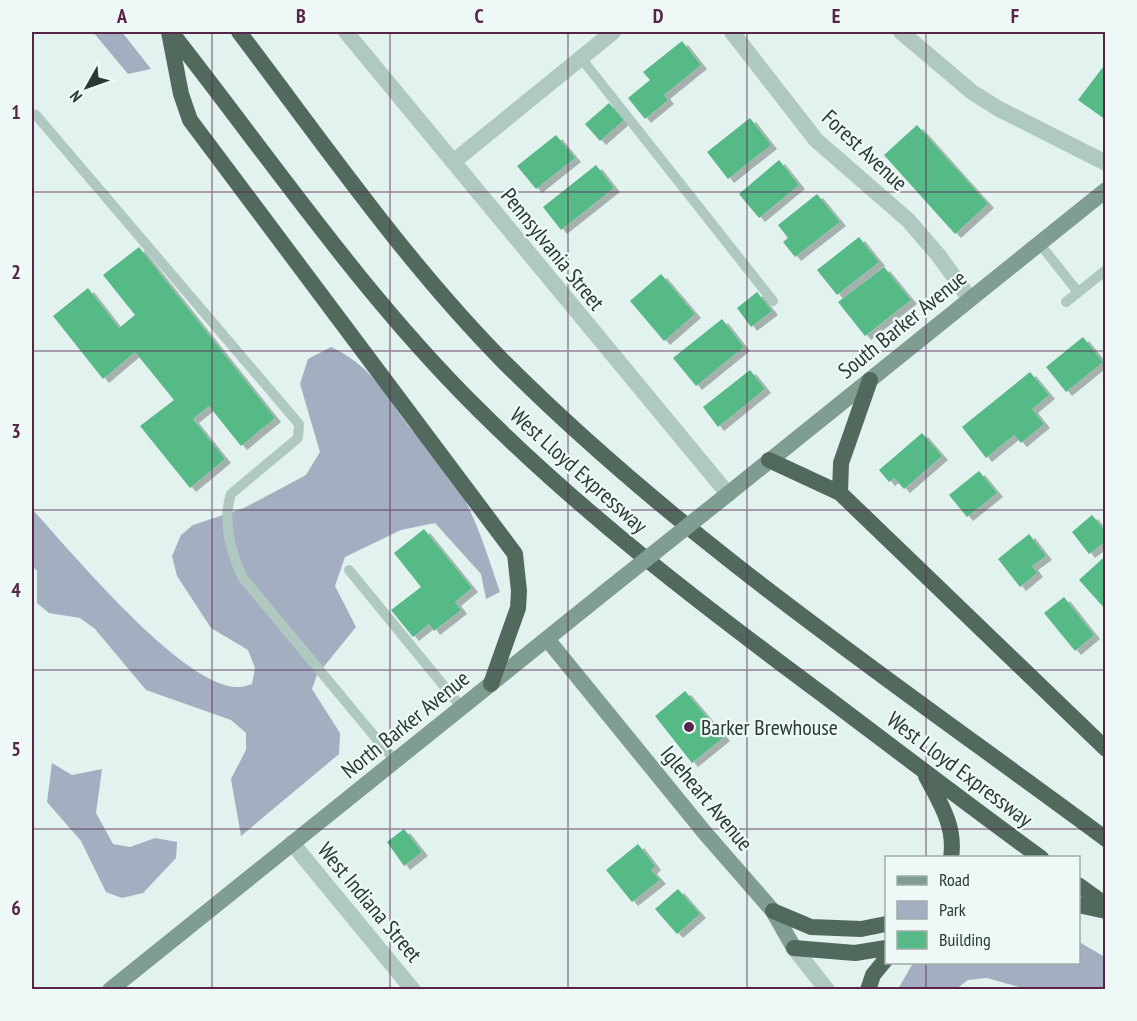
<svg xmlns="http://www.w3.org/2000/svg" width="1137" height="1021" viewBox="0 0 1137 1021" font-family="'PT Sans Narrow',sans-serif">
	<style>
		.green { fill: #a3afc0 }
		.building { fill: #57ba86; filter: url(#shadow) }
		.lines { fill: none; stroke-linecap: round; stroke-linejoin: round }
		.service { stroke: #afc9c1; stroke-width: 10 }
		.minor { stroke: #afc9c1; stroke-width: 16 }
		.secondary { stroke: #809d91; stroke-width: 16 }
		.trunk { stroke: #52695e; stroke-width: 16 }
		.secondary-bridge { stroke: #809d91; stroke-width: 16 }
		.grid { fill: none; stroke: #562548; stroke-width: 1.5; stroke-opacity: 0.55 }
		.poi-dot { fill: #562548; stroke: #eef9f7; stroke-width: 2 }
		.labels { text-anchor: middle; stroke-width: 4.5; stroke-linejoin: round; paint-order: stroke }
		.street-label { font-size: 22px; fill: #2c3933; stroke: #eef9f7 }
		.poi-label { font-size: 22px; fill: #2c3933; stroke: #eef9f7; text-anchor: start }
		.neatline { fill: none; stroke: #562548; stroke-width: 2 }
		.grid-label { font-size: 20px; text-anchor: middle; font-weight: bold; fill: #562548 }
	</style>
	<defs>
		<filter id="shadow"><feDropShadow dx="6" dy="4" stdDeviation="0" flood-color="#0004"/></filter>
	</defs>
	<rect width="100%" height="100%" fill="#e2f2ee"/>
	<!-- green -->
	<path class="green" d="M93 32H122L151 69 128 74Z
		M331 347C371 366 382 390 407 424 418 439 433 451 444 466 472 503 485 548 500 592L486 599 481 574 435 523 401 530 345 557 335 586 356 627 317 675 312 689 340 733 339 754 241 836 231 779 246 750V733L231 720 146 690 95 629 80 618 49 613 37 603V571L32 565V509C69 549 185 690 239 687 243 687 248 685 252 684L255 668 248 650 211 628 177 576 172 556 181 535 193 525 244 508 306 475 320 452 300 384 308 359Z
		M52 763 72 775 102 769 96 813 113 844 130 847 155 838 177 842 176 858 143 893 122 898 106 892 81 841 47 802Z
		M1079 942 1105 957V989H1026L987 978 968 980 956 989H898L913 963 1078 962Z"/>
	<!-- building -->
	<path class="building" d="M682 41 701 65 664 95 668 100 645 119 628 98 650 80 643 72Z
		M1103 67 1106 70V120L1078 100Z
		M609 103 624 120 600 141 585 124Z
		M750 118 771 145 728 179 707 152Z
		M917 125 988 204 955 234 884 155Z
		M556 135 575 158 536 189 517 166Z
		M779 160 799 185 759 218 739 194Z
		M596 165 614 188 561 230 543 207Z
		M817 194 840 222 795 257 783 242 788 238 778 225Z
		M859 237 879 262 837 295 817 270Z
		M139 247 275 418 241 446 209 406 193 419 225 459 190 488 140 426 174 400 135 352 103 379 53 316 88 288 119 328 135 315 103 275Z
		M884 267 911 300 865 336 838 302Z
		M661 274 695 314 664 341 630 301Z
		M757 292 772 311 751 327 737 308Z
		M722 319 744 347 696 386 673 358Z
		M1083 337 1103 362 1066 392 1046 367Z
		M750 370 765 389 718 427 703 407Z
		M1030 372 1049 395 1032 409 1044 424 1021 443 1014 435 986 458 962 427Z
		M922 433 942 456 904 489 894 478 889 482 879 470Z
		M979 471 997 493 967 517 949 495Z
		M1092 515 1106 532V541L1089 554 1072 532Z
		M424 529 472 588 455 602 461 610 434 631 429 624 413 637 391 610 421 587 394 553Z
		M1029 534 1046 556 1032 566 1037 573 1020 587 998 559Z
		M1103 558 1106 562V610L1079 580Z
		M1064 597 1094 635 1075 651 1044 613Z
		M685 691 724 737 692 763 655 716Z
		M404 829 422 852 404 866 387 842Z
		M638 844 655 866 651 870 660 880 632 902 606 870Z
		M678 889 700 914 677 934 655 909Z"/>
	<g class="lines">
		<!-- service -->
		<path class="service" d="M581 58 773 301
			M32 114 36 115 299 424 298 438 231 494C222 520 231 554 243 578L395 761
			M1039 243 1078 292
			M1066 302 1106 270
			M349 570 462 708"/>
		<!-- minor -->
		<path class="minor" d="M346 32 728 494
			M732 32 816 140 908 220 939 256 970 299
			M901 32 972 92 999 109 1106 163
			M453 162 613 32
			M292 843 413 990
			M794 948 827 990"/>
		<!-- secondary -->
		<path class="secondary" d="M728 494 1106 190
			M547 639 705 833 773 911 794 948
			M110 990 610 588"/>
		<!-- trunk -->
		<path class="trunk" d="M169 32 181 94 190 120 515 554 519 591 518 608 491 684
			M171 32C270 158 362 294 477 408 583 514 702 605 822 694 895 749 967 804 1041 858
			M239 32C324 144 406 263 505 363 686 544 901 687 1106 839
			M769 460 840 493 1106 749
			M840 493 841 463 870 380
			M926 776C940 803 956 826 951 858
			M1078 885 1106 905
			M1078 905 1106 911
			M773 911 811 927 861 929 886 924
			M794 948 855 953 886 948
			M868 990 873 975 886 959"/>
		<!-- secondary-bridge -->
		<path class="secondary-bridge" d="M610 588 728 494"/>
	</g>
	<!-- grid -->
	<path class="grid" d="M212 32V990M390 32V990M568 32V990M747 32V990M926 32V858M32 192H1106M32 351H1106M32 510H1106M32 670H1106M32 829H1106M926 962V990"/>
	<!-- markers -->
	<circle class="poi-dot" cx="689" cy="727" r="6"/>
	<g class="labels">
		<!-- street labels -->
		<g class="street-label">
			<text transform="translate(865 150) rotate(43)" y="8">Forest Avenue</text>
			<text transform="translate(553 249) rotate(51)" y="8">Pennsylvania Street</text>
			<text transform="translate(902 324) rotate(-39)" y="8">South Barker Avenue</text>
			<text transform="translate(579 470) rotate(42)" y="8">West Lloyd Expressway</text>
			<text transform="translate(405 724) rotate(-39)" y="8">North Barker Avenue</text>
			<text transform="translate(960 769) rotate(37)" y="8">West Lloyd Expressway</text>
			<text transform="translate(707 798) rotate(50)" y="8">Igleheart Avenue</text>
			<text transform="translate(370 902) rotate(50)" y="8">West Indiana Street</text>
		</g>
		<!-- poi labels -->
		<g class="poi-label">
			<text x="701" y="735">Barker Brewhouse</text>
		</g>
	</g>
	<!-- border -->
	<rect width="1137" height="1021" fill="none" stroke="#eef9f7" stroke-width="66"/>
	<!-- legend -->
	<rect x="885" y="856" width="195" height="108" fill="#eef9f7" stroke="#a0aca9" stroke-width="1.5"/>
	<rect x="897" y="876" width="30" height="9" fill="#809d91" stroke="#a0aca9" stroke-width="1.5"/>
	<text x="939" y="886" font-size="18" fill="#2c3933">Road</text>
	<rect x="897" y="901" width="30" height="18" fill="#a3afc0" stroke="#a0aca9" stroke-width="1.5"/>
	<text x="939" y="916" font-size="18" fill="#2c3933">Park</text>
	<rect x="897" y="931" width="30" height="18" fill="#57ba86" stroke="#a0aca9" stroke-width="1.5"/>
	<text x="939" y="946" font-size="18" fill="#2c3933">Building</text>
	<!-- north arrow -->
	<g transform="translate(87 87) rotate(230)" stroke="#eef9f7" stroke-width="4.5" paint-order="stroke">
	<path d="M0-4.5L10 22L0 15L-10 22Z" fill="#2c3933"/>
	<text y="-9" font-size="16" font-weight="bold" text-anchor="middle" fill="#2c3933">N</text>
	</g>
	<rect x="33" y="33" width="1071" height="955" class="neatline"/>
	<g class="grid-label">
		<text x="122" y="23">A</text>
		<text x="301" y="23">B</text>
		<text x="479" y="23">C</text>
		<text x="658" y="23">D</text>
		<text x="836" y="23">E</text>
		<text x="1015" y="23">F</text>
		<text x="16" y="119">1</text>
		<text x="16" y="279">2</text>
		<text x="16" y="438">3</text>
		<text x="16" y="597">4</text>
		<text x="16" y="756">5</text>
		<text x="16" y="915">6</text>
	</g>
</svg>
